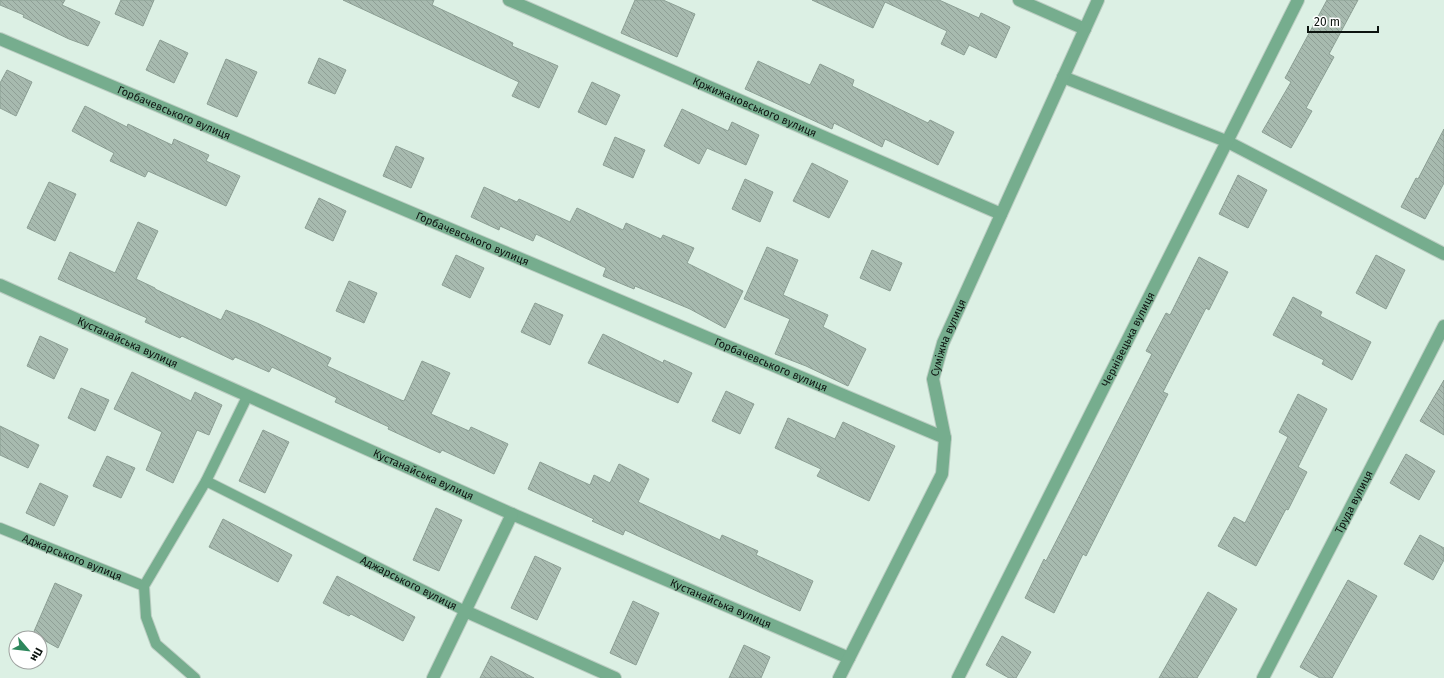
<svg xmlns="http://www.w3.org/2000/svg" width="1444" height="678" viewBox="0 0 1444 678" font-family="'Fira Sans',sans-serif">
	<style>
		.building { fill: url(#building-back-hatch); stroke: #8c9f94 }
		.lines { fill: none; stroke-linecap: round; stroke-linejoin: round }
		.lane-casing { stroke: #bbcdc2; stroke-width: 12 }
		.street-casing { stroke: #bbcdc2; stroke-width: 14 }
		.lane { stroke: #76ad8e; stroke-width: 10 }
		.street { stroke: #76ad8e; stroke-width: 12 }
		.labels { text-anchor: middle; stroke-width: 4; stroke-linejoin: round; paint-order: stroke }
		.street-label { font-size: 11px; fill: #0d1410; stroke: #fff }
	</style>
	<defs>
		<pattern id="building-back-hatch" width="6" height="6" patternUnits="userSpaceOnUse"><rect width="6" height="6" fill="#a7baaf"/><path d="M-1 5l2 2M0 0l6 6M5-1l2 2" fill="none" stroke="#8f9f96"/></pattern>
	</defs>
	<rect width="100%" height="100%" fill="#dcf0e4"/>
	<!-- building -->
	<path class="building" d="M0 0H65L62 5 100 22 88 46 69 39 23 17 24 15 0 5Z
		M121 0H154L143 26 115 14Z
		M343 0H434L432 5 513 43 512 46 558 66 539 108 512 96 519 82Z
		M635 0H663L695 14 677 57 621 33Z
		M812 0H939L979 18 981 13 1010 27 996 58 969 45 964 55 941 44 947 31 885 2 873 28Z
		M1327 0H1358L1329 54 1334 57 1306 108 1312 111 1291 148 1262 132 1291 82 1285 78Z
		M160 40 188 53 174 83 146 70Z
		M319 58 346 70 335 94 308 83Z
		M226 59 257 72 237 117 207 104Z
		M758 61 810 85 820 64 854 80 852 86 928 123 930 120 954 132 938 165 885 139 882 147 834 123 832 129 745 89Z
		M7 70 32 82 16 116 0 108V83Z
		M592 82 620 95 606 125 578 112Z
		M85 106 127 127 128 124 172 145 174 139 209 155 206 161 240 176 226 206 148 171 145 177 110 161 114 153 72 131Z
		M682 109 728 131 732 122 759 135 746 165 707 148 699 164 664 146Z
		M1444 129V183L1425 219 1401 207 1416 178 1418 179Z
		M615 137 645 150 633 178 603 165Z
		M396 146 424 158 411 188 383 176Z
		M812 163 848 181 829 218 793 201Z
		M1238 175 1267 190 1248 228 1219 214Z
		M745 179 773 192 760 222 732 209Z
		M49 182 76 194 55 241 27 228Z
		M484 187 517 202 519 199 570 222 577 208 623 230 626 223 661 239 663 235 694 248 687 263 743 291 725 328 690 309 635 286 634 289 603 276 606 268 536 234 533 241 500 226 499 230 471 217Z
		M319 198 346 211 333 241 305 228Z
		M138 222 158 231 136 279 155 288V289L221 320 226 310 257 323 331 358 327 366 401 400 404 401 422 361 450 373 431 414 469 431 471 427 508 444 494 474 442 450 440 453 388 429 389 427 335 402 337 398 272 367 269 372 235 357 233 360 182 336 180 338 145 322 147 318 58 279 70 252 115 273Z
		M767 247 798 260 783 295 828 315 823 327 866 349 848 386 806 366 775 354 790 319 744 299Z
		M872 250 902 263 890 291 860 278Z
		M456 255 484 268 470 298 442 285Z
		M1376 255 1405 270 1386 309 1356 293Z
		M1199 257 1228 272 1209 310 1206 308 1163 392 1168 394 1086 556 1083 554 1054 613 1025 598 1044 559 1046 561 1152 354 1146 351 1166 313 1170 315Z
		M349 281 377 293 364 323 336 311Z
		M1293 297 1322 312 1320 316 1371 342 1352 380 1322 364 1324 360 1273 335Z
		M535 303 563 315 550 345 521 332Z
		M603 334 663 363 664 360 692 373 678 403 588 363Z
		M40 336 68 349 54 379 27 366Z
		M132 372 191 401 195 392 222 405 209 435 197 430 173 483 146 470 162 432 114 409Z
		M1444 380V435L1420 421Z
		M81 388 109 400 95 431 68 418Z
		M726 391 754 404 740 434 712 421Z
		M1298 394 1327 409 1298 467 1307 472 1288 510 1286 509 1256 566 1218 546 1234 517 1245 523 1288 437 1279 432Z
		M788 418 835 439 843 422 895 446 869 501 817 476 821 469 775 448Z
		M0 426 39 445 28 468 0 455Z
		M263 430 289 442 265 493 239 481Z
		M1406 454 1435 471 1419 500 1390 483Z
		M107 456 135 468 121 498 93 486Z
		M540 462 590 485 594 475 610 483 619 464 649 479 638 502 720 540 722 535 758 551 756 555 813 581 800 611 625 530 623 535 592 521 594 519 528 489Z
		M40 483 68 496 54 526 26 513Z
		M436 508 462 520 439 571 413 560Z
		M223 519 292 555 278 582 209 547Z
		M1420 535 1444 548V560L1433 580 1404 564Z
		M535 556 561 568 537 620 511 608Z
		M337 576 415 617 403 641 351 614 349 616 323 603Z
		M1348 580 1377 596 1332 678H1320L1300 667Z
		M55 583 82 595 58 648 40 638 32 636Z
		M1208 592 1237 609 1221 637 1197 678H1159Z
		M633 601 659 613 636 665 610 653Z
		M1002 636 1031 652 1016 678H1009L986 665Z
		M744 645 770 657 761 678H729Z
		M491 656 534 678H480Z"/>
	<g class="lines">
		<defs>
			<g id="lane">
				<path id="s1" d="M206 481 465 611"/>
				<path id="s2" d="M0 528 144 586"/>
				<path d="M195 678 156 644 146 617 144 586 206 481 247 397"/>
			</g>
			<g id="street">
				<path id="s3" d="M509 0 1001 214"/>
				<path d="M1019 0 1085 29"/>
				<path id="s4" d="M0 39 945 438"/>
				<path d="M1063 77 1226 141 1444 254"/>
				<path id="s5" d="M0 285 512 514 849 658"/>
				<path d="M465 611 615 678"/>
				<path d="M433 678 512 514"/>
				<path id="s6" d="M839 678 942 474 945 438 933 379 943 343 1098 0"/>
				<path id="s7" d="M958 678 1298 0"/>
				<path id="s8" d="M1263 678 1444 326"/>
			</g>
		</defs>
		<!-- lane casing -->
		<use href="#lane" class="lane-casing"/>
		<!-- street casing -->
		<use href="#street" class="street-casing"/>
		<!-- lane -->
		<use href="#lane" class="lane"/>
		<!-- street -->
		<use href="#street" class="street"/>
	</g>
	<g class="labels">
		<!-- street labels -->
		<g class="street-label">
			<text dy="4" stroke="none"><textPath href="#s3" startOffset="268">Кржижановського вулиця</textPath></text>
			<text dy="4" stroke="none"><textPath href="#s4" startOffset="189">Горбачевського вулиця</textPath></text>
			<text dy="4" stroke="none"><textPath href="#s4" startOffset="513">Горбачевського вулиця</textPath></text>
			<text dy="4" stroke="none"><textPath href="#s6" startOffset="369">Суміжна вулиця</textPath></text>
			<text dy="4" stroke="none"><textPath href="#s7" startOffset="379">Чернівецька вулиця</textPath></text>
			<text dy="4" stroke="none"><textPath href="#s5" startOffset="140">Кустанайська вулиця</textPath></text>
			<text dy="4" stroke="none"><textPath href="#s4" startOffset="837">Горбачевського вулиця</textPath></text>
			<text dy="4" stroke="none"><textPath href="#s5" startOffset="464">Кустанайська вулиця</textPath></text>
			<text dy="4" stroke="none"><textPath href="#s8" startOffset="198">Труда вулиця</textPath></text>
			<text dy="4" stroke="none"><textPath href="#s2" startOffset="78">Аджарського вулиця</textPath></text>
			<text dy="4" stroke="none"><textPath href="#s1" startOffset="227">Аджарського вулиця</textPath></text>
			<text dy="4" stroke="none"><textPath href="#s5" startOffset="788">Кустанайська вулиця</textPath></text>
		</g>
	</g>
	<!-- north arrow -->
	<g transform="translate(28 650) rotate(118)"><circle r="19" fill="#ffffff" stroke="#9ea19f"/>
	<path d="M0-3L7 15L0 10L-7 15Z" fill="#2d875c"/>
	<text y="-6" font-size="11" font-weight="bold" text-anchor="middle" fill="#0d1410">Пн</text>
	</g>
	<!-- scale -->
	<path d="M1308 26v6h70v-6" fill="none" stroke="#0d1410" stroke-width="2"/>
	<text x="1314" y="26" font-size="12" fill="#0d1410" stroke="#ffffff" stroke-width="3" paint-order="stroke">20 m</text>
</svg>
